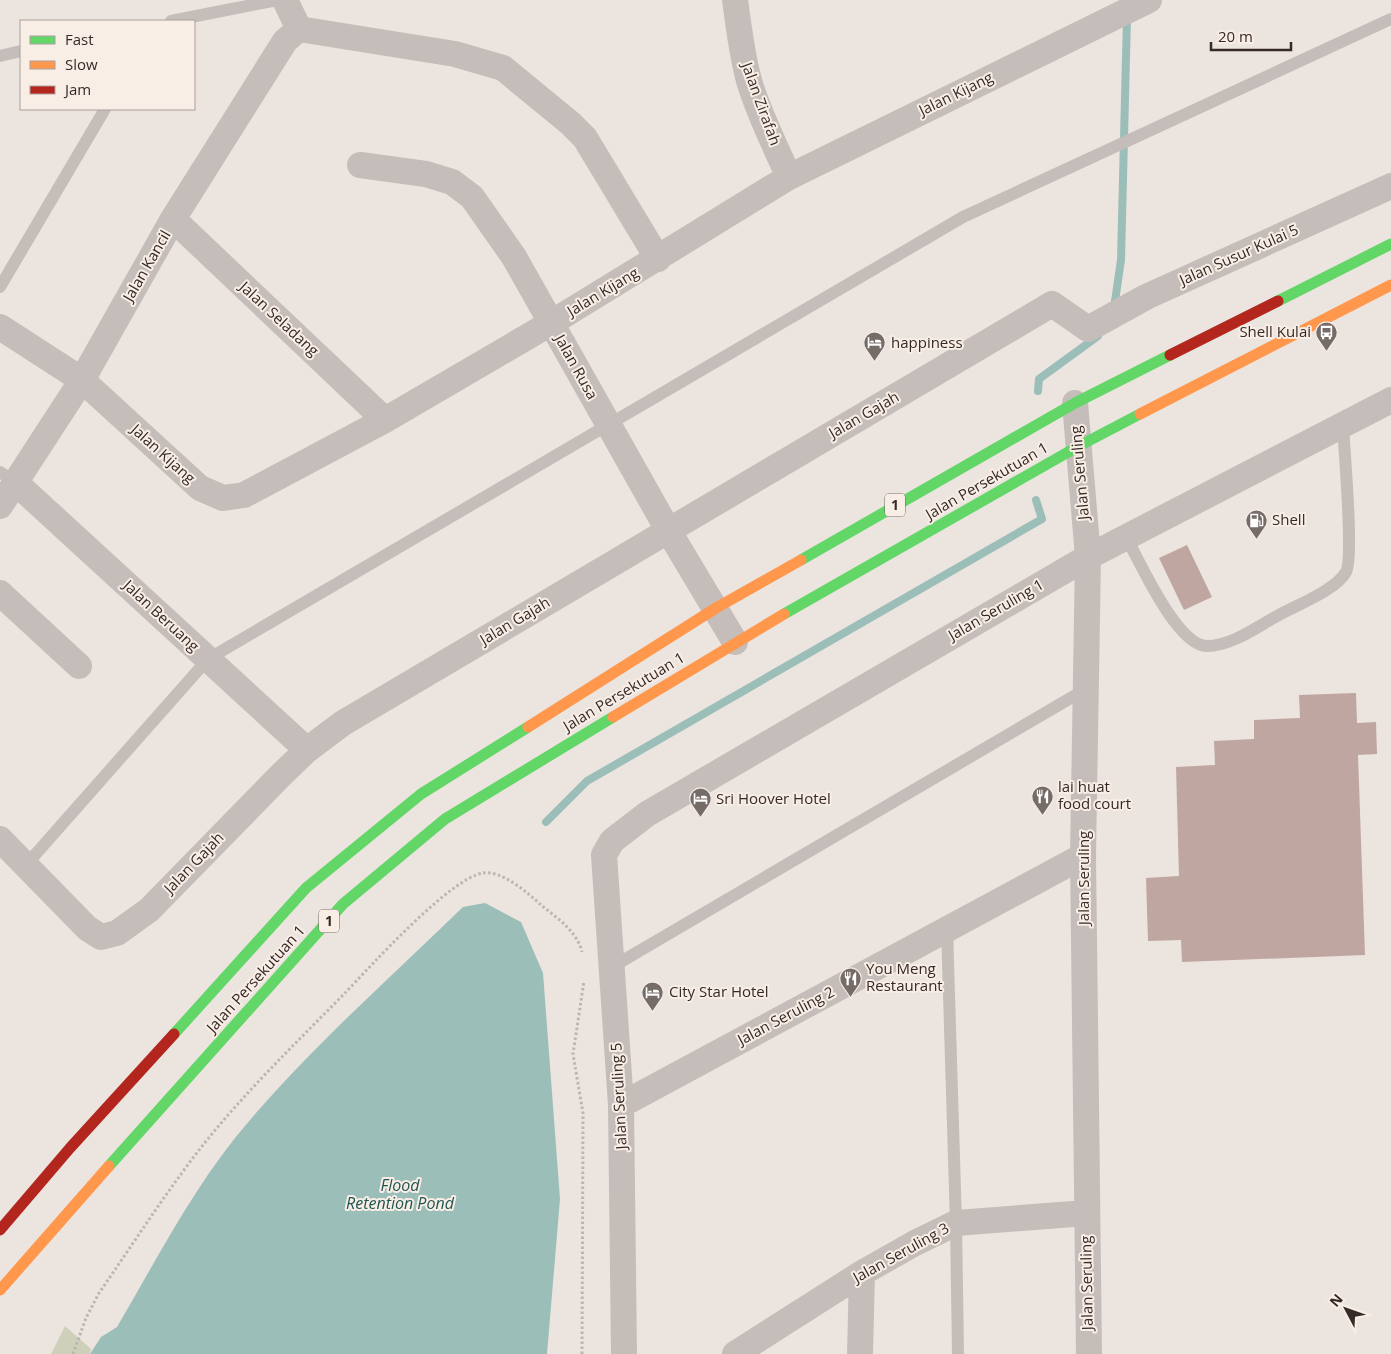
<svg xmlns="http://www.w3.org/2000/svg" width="1391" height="1354" viewBox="0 0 1391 1354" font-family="'Open Sans',sans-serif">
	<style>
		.green { fill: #cfd0ba }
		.water { fill: #9cbeb9 }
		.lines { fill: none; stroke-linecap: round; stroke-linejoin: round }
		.stream { stroke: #9cbeb9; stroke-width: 8 }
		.building { fill: #bfa6a1 }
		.path { stroke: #bdb5b1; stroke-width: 3; stroke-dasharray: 2.5 2.5; stroke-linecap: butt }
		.lane { stroke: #c4bdb9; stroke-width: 12 }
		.street { stroke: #c4bdb9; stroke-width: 26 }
		.fast { stroke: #63d668; stroke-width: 11 }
		.slow { stroke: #ff974d; stroke-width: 11 }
		.jam { stroke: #b3261e; stroke-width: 11 }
		.labels { text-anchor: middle; stroke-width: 4; stroke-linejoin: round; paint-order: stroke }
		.shield { fill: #f9eee6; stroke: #706560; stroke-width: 1 }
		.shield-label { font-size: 14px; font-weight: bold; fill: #352a27 }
		.street-label { font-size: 15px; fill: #352a27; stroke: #f9eee6 }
		.poi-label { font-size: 15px; fill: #352a27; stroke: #f9eee6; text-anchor: start }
		.water-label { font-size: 16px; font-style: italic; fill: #1e5552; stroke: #f9eee6 }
	</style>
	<rect width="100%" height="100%" fill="#ece4df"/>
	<!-- green -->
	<path class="green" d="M65 1326 91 1349 90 1354H51Z"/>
	<!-- water -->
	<path class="water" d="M485 903 521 922 543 973 560 1199 547 1354H90L101 1337 117 1327C158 1257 196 1182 250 1120 315 1044 391 977 463 907Z"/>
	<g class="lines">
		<!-- stream -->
		<path class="stream" d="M1114 308 1121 260 1127 17
			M1038 391 1039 379 1098 336
			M546 822 587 781 1042 519 1036 500"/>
	</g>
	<!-- building -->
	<path class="building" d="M1187 545 1212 597 1184 610 1159 558Z
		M1356 693 1357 723 1376 722 1377 754 1358 755 1365 955 1182 962 1181 940 1148 941 1146 878 1179 876 1176 767 1215 765 1214 741 1254 739V720L1300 718 1299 695Z"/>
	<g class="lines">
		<!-- path -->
		<path class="path" d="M73 1354 86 1318 99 1293C133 1244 166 1192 203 1145 246 1091 296 1043 345 993 370 967 450 878 483 873 502 870 528 893 541 905 557 918 577 931 582 952
			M582 1354 583 1113 573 1054 584 981"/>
		<!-- lane -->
		<path class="lane" d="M171 21 277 0
			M0 56 21 51
			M0 287 105 109
			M0 472 15 482
			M1126 537C1140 562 1177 646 1207 646 1232 646 1258 626 1279 615 1297 605 1336 590 1346 572 1354 557 1344 449 1343 425
			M26 865 208 659 963 217 1391 19
			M947 929 956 1223 958 1354
			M612 967 1086 689"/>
		<!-- street -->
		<path class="street" d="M285 0 299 29
			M735 0C739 28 742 57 750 84 760 116 775 146 789 177
			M299 29 455 54 503 68 570 123 585 138 658 259
			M360 165 426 174 452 182 472 197 514 257 668 530 735 642
			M173 219 385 420
			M0 327 82 380 200 488 223 498 244 495 385 420 551 323 789 177 1149 0
			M1075 403 1088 557 1083 856 1089 1354
			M15 482 307 750
			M0 506 82 380 173 219 285 41 299 29
			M0 593 79 666
			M0 839 87 928 101 937 117 933 149 910 281 775 307 750 343 723 1052 304 1088 329 1146 297 1391 186
			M621 1105 1083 856
			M624 1354 621 1105 604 855 612 841 647 814 1088 557 1391 400
			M735 1354 862 1273 915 1243 956 1223 1086 1213
			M860 1354 862 1273"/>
		<!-- fast -->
		<path class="fast" d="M1278 301 1391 244
			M801 560 1075 403 1170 355
			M784 614 1077 447 1140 414
			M174 1034 306 888 421 794 528 727
			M109 1166 343 904 445 819 613 717"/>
		<!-- slow -->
		<path class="slow" d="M1140 414 1391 285
			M613 717 784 614
			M528 727 716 608 801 560
			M0 1290 109 1166"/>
		<!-- jam -->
		<path class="jam" d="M1170 355 1278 301
			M0 1230 70 1148 174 1034"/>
	</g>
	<!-- icons -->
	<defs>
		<symbol id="bus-pin" viewBox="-11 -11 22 30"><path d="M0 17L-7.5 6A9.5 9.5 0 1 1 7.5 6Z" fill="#756b67" stroke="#f9eee6"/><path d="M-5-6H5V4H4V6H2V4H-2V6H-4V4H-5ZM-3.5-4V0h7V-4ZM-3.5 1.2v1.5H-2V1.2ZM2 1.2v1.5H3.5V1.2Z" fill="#fff"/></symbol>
		<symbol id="hotel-pin" viewBox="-11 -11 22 30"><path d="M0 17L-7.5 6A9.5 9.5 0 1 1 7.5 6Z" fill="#756b67" stroke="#f9eee6"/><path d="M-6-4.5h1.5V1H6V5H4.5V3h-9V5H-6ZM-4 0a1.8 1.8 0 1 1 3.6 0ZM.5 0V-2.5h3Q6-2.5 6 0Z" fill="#fff"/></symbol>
		<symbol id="fuel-pin" viewBox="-11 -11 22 30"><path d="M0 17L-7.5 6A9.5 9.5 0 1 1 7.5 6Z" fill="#756b67" stroke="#f9eee6"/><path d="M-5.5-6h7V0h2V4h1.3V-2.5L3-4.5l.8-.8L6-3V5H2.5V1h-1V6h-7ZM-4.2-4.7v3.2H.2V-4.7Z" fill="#fff"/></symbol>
		<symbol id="restaurant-pin" viewBox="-11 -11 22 30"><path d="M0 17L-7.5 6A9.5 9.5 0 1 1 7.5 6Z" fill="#756b67" stroke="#f9eee6"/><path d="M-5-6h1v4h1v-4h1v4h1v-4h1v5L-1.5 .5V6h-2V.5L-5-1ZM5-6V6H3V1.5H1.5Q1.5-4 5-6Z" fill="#fff"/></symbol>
	</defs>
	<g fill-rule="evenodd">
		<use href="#bus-pin" x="1314" y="320" width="25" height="34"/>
		<use href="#hotel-pin" x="862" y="330" width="25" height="34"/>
		<use href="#fuel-pin" x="1244" y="508" width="25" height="34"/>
		<use href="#restaurant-pin" x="1030" y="784" width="25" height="34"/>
		<use href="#hotel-pin" x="688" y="786" width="25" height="34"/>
		<use href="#restaurant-pin" x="838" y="966" width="25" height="34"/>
		<use href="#hotel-pin" x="640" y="980" width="25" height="34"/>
	</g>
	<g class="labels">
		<!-- shield labels -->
		<g class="shield">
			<rect x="885" y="493.5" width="20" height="23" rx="4"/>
			<rect x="319" y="909.5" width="20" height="23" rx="4"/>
		</g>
		<g class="shield-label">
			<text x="895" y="510">1</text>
			<text x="329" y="926">1</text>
		</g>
		<!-- street labels -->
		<g class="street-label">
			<text transform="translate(956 94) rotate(-26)" y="5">Jalan Kijang</text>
			<text transform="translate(761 104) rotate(70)" y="5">Jalan Zirafah</text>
			<text transform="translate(1239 255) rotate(-24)" y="5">Jalan Susur Kulai 5</text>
			<text transform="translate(147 266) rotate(-60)" y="5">Jalan Kancil</text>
			<text transform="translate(603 292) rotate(-31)" y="5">Jalan Kijang</text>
			<text transform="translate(279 319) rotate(43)" y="5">Jalan Seladang</text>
			<text transform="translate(576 367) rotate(61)" y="5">Jalan Rusa</text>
			<text transform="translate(864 415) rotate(-30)" y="5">Jalan Gajah</text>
			<text transform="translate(163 454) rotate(42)" y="5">Jalan Kijang</text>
			<text transform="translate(1080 473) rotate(-95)" y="5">Jalan Seruling</text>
			<text transform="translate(987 481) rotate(-30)" y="5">Jalan Persekutuan 1</text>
			<text transform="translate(996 610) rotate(-30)" y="5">Jalan Seruling 1</text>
			<text transform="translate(161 616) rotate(43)" y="5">Jalan Beruang</text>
			<text transform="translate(515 621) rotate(-31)" y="5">Jalan Gajah</text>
			<text transform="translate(624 692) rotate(-31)" y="5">Jalan Persekutuan 1</text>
			<text transform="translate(194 863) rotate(-46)" y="5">Jalan Gajah</text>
			<text transform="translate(1084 878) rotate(-90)" y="5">Jalan Seruling</text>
			<text transform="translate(256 979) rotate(-48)" y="5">Jalan Persekutuan 1</text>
			<text transform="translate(786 1016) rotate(-28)" y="5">Jalan Seruling 2</text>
			<text transform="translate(619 1096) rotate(-93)" y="5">Jalan Seruling 5</text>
			<text transform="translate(901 1253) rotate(-29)" y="5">Jalan Seruling 3</text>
			<text transform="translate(1087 1283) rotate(-91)" y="5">Jalan Seruling</text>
		</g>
		<!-- poi labels -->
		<g class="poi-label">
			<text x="1311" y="337" text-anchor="end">Shell Kulai</text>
			<text x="891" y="348">happiness</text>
			<text x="1272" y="525">Shell</text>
			<text x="1058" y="792">lai huat<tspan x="1058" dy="17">food court</tspan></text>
			<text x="716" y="804">Sri Hoover Hotel</text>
			<text x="866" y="974">You Meng<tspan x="866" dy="17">Restaurant</tspan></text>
			<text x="669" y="997">City Star Hotel</text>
		</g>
		<!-- water labels -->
		<g class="water-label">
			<text x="400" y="1191">Flood<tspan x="400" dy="18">Retention Pond</tspan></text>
		</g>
	</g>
	<!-- legend -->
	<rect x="20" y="20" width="175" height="90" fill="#f9eee6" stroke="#aba09a"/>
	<rect x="30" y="36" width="25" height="8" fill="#63d668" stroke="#aba09a"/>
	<text x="65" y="45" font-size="15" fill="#352a27">Fast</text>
	<rect x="30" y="61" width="25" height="8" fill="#ff974d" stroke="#aba09a"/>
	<text x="65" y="70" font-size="15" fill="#352a27">Slow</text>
	<rect x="30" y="86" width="25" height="8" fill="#b3261e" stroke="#aba09a"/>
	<text x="65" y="95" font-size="15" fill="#352a27">Jam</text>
	<!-- north arrow -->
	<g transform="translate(1346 1309) rotate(311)" stroke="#f9eee6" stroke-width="4" paint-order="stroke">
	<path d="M0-4L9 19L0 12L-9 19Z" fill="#352a27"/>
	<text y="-8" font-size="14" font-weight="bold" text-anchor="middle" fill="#352a27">N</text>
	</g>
	<!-- scale -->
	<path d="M1211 42v8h80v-8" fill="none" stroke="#352a27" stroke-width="2.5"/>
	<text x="1218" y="42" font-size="15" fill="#352a27" stroke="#f9eee6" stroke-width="4" paint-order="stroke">20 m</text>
</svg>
